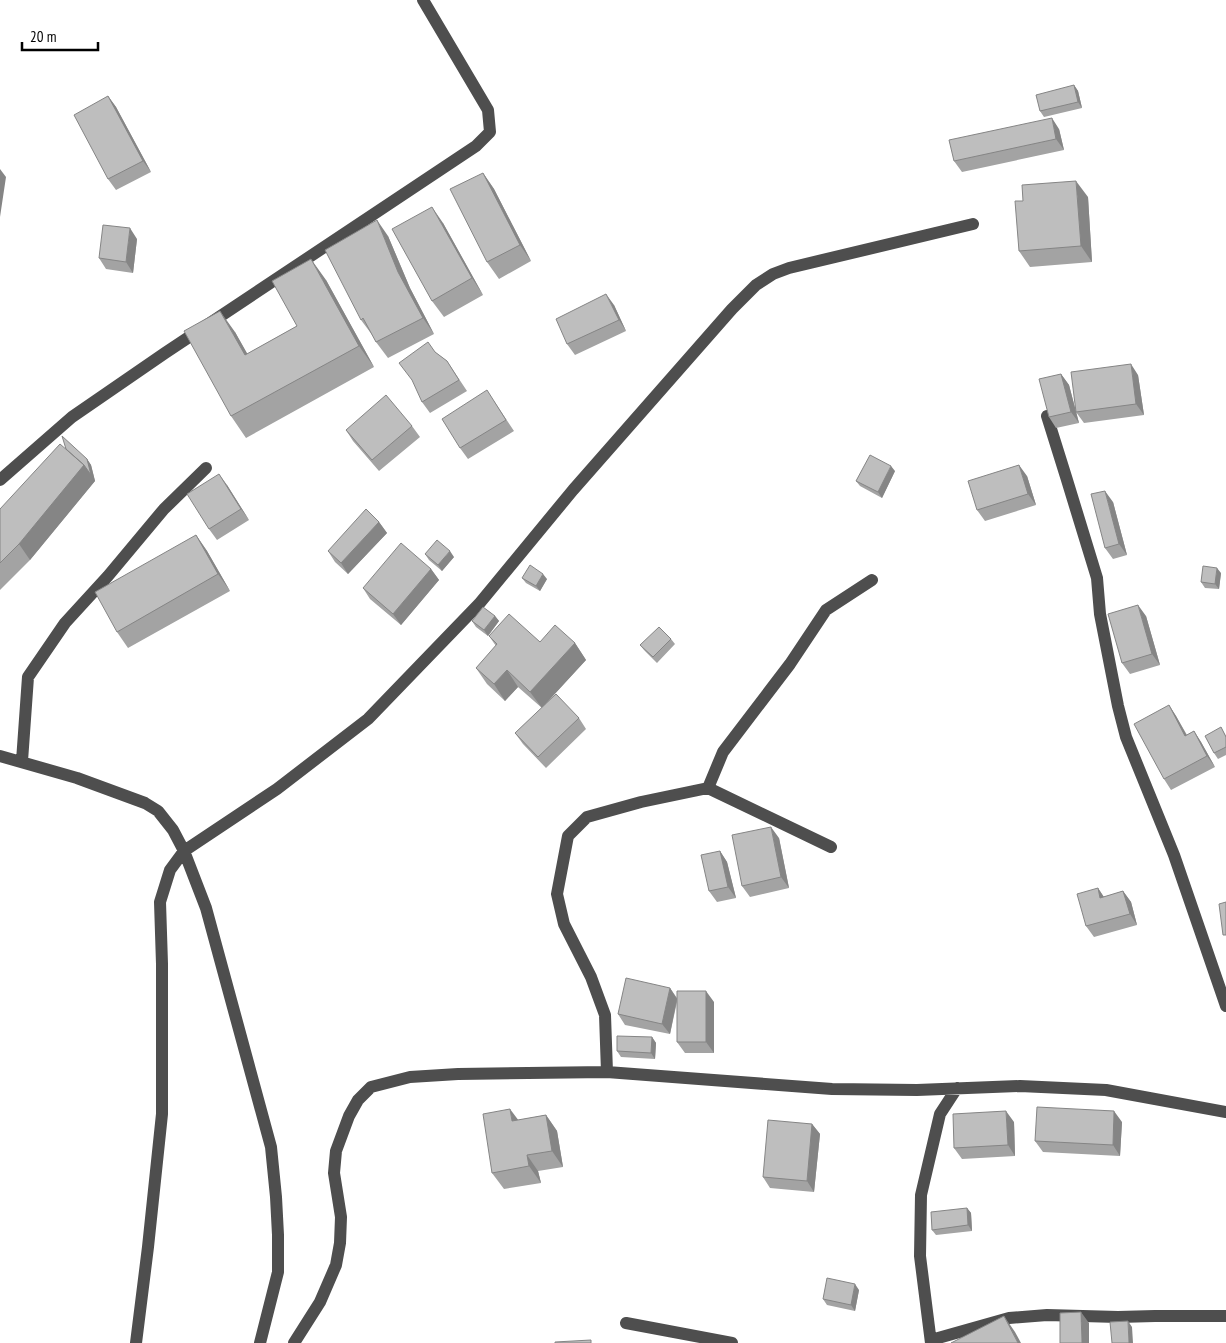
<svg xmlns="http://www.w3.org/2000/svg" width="1226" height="1343" viewBox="0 0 1226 1343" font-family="'PT Sans Narrow',sans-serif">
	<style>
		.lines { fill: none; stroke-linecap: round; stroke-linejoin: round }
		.minor { stroke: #4e4e4e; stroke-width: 12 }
		.wall { fill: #a3a3a3 }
		.shaded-wall { fill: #858585 }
		.building { fill: #bebebe; stroke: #858585 }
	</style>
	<rect width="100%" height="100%" fill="#fff"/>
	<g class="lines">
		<!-- minor -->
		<path class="minor" d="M1047 416 1067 480 1097 578 1100 614 1118 706 1126 737 1174 855 1226 1006
			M0 480 72 417 165 353 476 146 490 132 488 110 423 0
			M0 756 77 778 145 803 158 811 173 830 184 851 206 908 271 1147 276 1197 278 1235V1272L260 1343
			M22 761 28 677 65 623 108 576 164 509 206 468
			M708 788 723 752 790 664 826 610 872 580
			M607 1072 605 1015 591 977 564 924 557 894 568 836 587 817 641 802 708 788 831 847
			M626 1323 732 1343
			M931 1340 1009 1318 1047 1315 1118 1317 1155 1316H1226
			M136 1343 148 1247 162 1114V964L160 902 170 870 184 851 277 789 368 719 479 604 573 490 732 309 756 285 773 274 789 268 973 224
			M294 1343 320 1302 336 1265 340 1243 341 1217 334 1173 336 1151 349 1116 358 1100 371 1087 410 1077 458 1074 607 1072 832 1089 917 1090 1020 1086 1106 1090 1226 1112
			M931 1343 920 1256 921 1195 940 1114 957 1088"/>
	</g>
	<!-- wall -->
	<path class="wall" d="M1074 85 1078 91 1082 108 1044 117 1040 111Z
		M108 96 116 107 151 172 116 190 108 179Z
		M1059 129 1064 150 962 172 954 161Z
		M483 173 494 189 531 261 499 279 487 262Z
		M1088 197 1092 262 1030 267 1019 251 1023 201Z
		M443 223 483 295 444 317 432 301Z
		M388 236 410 288 434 334 388 358 376 342 373 336 361 320Z
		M137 239 133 273 106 269 99 258Z
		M326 280 374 367 246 438 231 416 235 332 247 354 297 326Z
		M614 305 626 331 575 355 567 344Z
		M435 352 447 361 467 391 430 413 422 402Z
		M1061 374 1069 385 1079 423 1056 428 1049 417Z
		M1138 375 1144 415 1084 423 1076 412Z
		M494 401 514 431 468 459 460 448Z
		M412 426 420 437 379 471 353 441 346 430Z
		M87 459 91 465 95 481 30 560 0 590V509Z
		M895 471 882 498 860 486 856 481Z
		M1027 476 1036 505 985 521 977 510Z
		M227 485 249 520 217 540 209 529Z
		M1113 502 1127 555 1113 559 1105 548Z
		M379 522 387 533 348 574 335 562 328 551Z
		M196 535 207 551 230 591 128 648 117 632Z
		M425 554 454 557 442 571 429 560Z
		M431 569 439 580 401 625 370 599 363 588Z
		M1221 573 1219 589 1205 588 1201 582Z
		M522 578 547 579 540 591 526 583Z
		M495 616 499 621 488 636 476 627 472 621Z
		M1146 616 1160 665 1130 674 1122 663Z
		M489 636 540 642 575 643 586 660 545 704 579 718 586 729 546 768 523 744 515 733 542 708 518 687 505 701 487 684 476 668 496 646Z
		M671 639 675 644 657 663 644 650 640 645Z
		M1169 705 1176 716 1187 735 1194 731 1201 742 1215 767 1171 790 1164 779Z
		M1221 727 1226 736V755L1218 759 1214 753Z
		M779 838 789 888 750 897 742 886Z
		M720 851 727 862 736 898 717 902 709 891Z
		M1098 888 1104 897 1123 891 1131 902 1137 925 1094 937 1086 926Z
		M670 988 677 998 714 1002V1053H685L677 1042V1002L670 1034 625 1025 618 1014Z
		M652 1037 656 1043 655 1059 621 1057 617 1051Z
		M546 1115 557 1131 563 1167 538 1171 541 1183 504 1189 492 1173 518 1120Z
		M1014 1122 1015 1156 962 1159 954 1148Z
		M1122 1122 1120 1156 1043 1152 1035 1141Z
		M812 1124 820 1134 814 1192 770 1188 763 1177Z
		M967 1208 971 1213 972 1231 936 1235 932 1230Z
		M859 1290 855 1311 827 1305 823 1299Z"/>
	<!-- shaded-wall -->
	<path class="shaded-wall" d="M1074 85 1078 91 1082 108 1078 102Z
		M108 96 116 107 151 172 143 161Z
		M1052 118 1059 129 1064 150 1056 139Z
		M0 169 6 177 0 217Z
		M483 173 494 189 531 261 520 245Z
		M1076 181 1088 197 1092 262 1081 246Z
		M432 207 443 223 483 295 472 278Z
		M377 220 388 236 410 288 434 334 423 318 398 272Z
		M130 228 137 239 133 273 126 262Z
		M311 259 326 280 374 367 359 346Z
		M606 294 614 305 626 331 619 320Z
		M220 311 235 332 260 376 245 355Z
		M1131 364 1138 375 1144 415 1136 404Z
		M1061 374 1069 385 1079 423 1071 412Z
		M87 459 91 465 95 481 30 560 19 544Z
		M1019 465 1027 476 1036 505 1028 494Z
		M891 466 895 471 882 498 878 492Z
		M219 474 227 485 249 520 241 509Z
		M1105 491 1113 502 1127 555 1119 544Z
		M379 522 387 533 348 574 341 563Z
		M196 535 207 551 230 591 218 574Z
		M450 551 454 557 442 571 438 565Z
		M1217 568 1221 573 1219 589 1215 584Z
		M431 569 439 580 401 625 393 614Z
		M543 574 547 579 540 591 536 586Z
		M1138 605 1146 616 1160 665 1152 654Z
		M495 616 499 621 488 636 484 630Z
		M575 643 586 660 542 708 530 692Z
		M507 670 518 687 505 701 494 684Z
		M1169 705 1176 716 1193 747 1185 736Z
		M1194 731 1201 742 1215 767 1207 756Z
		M771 827 779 838 789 888 781 877Z
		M720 851 727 862 736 898 728 887Z
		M1098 888 1105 899 1100 898Z
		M1123 891 1131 902 1137 925 1130 914Z
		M670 988 677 999 670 1034 662 1024Z
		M706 991 714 1002V1053L706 1042Z
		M652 1037 656 1043 655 1059 651 1053Z
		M510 1109 522 1125 512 1121Z
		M1006 1111 1014 1122 1015 1156 1008 1145Z
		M1114 1111 1122 1122 1120 1156 1113 1145Z
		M546 1115 557 1131 563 1167 552 1151Z
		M812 1124 820 1134 814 1192 807 1181Z
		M527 1155 538 1171 541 1183 529 1166Z
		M967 1208 971 1213 972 1231 968 1225Z
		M855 1284 859 1290 855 1311 851 1305Z
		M1081 1312 1089 1323V1343H1082Z
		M1004 1316 1015 1332 1021 1343H1018Z
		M1128 1321 1132 1327 1133 1343H1129Z"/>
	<!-- building -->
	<path class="building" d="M1074 85 1078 102 1040 111 1036 95Z
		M108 96 143 161 108 179 74 115Z
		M1052 118 1056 139 954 161 949 140Z
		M483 173 520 245 487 262 450 189Z
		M1076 181 1081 246 1019 251 1015 201H1023L1022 185Z
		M432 207 472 278 432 301 392 229Z
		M377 220 398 272 423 318 376 342 363 318 361 320 325 250Z
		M103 225 130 228 126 262 99 258Z
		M311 259 359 346 231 416 184 331 220 311 245 355 297 326 272 281Z
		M606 294 619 320 567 344 556 319Z
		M428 342 435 352 447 361 459 380 422 402 412 380 399 363Z
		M1131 364 1136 404 1076 412 1071 372Z
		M1061 374 1071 412 1049 417 1039 379Z
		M487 390 506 420 460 448 442 419Z
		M386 395 412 426 372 460 346 430Z
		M62 436 87 459 91 475 84 465 66 449Z
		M60 444 84 465 19 544 0 563V509Z
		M870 455 891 466 878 492 856 481Z
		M1019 465 1028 494 977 510 968 481Z
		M219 474 241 509 209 529 187 494Z
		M1105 491 1119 544 1105 548 1091 494Z
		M366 509 379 522 341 563 328 551Z
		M196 535 218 574 117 632 95 592Z
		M437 540 450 551 438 565 425 554Z
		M401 543 431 569 393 614 363 588Z
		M530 565 543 574 536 586 522 578Z
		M1203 566 1217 568 1215 584 1201 582Z
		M1138 605 1152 654 1122 663 1108 614Z
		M483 607 495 616 484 630 472 621Z
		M509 614 540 642 555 625 575 643 530 692 507 670 494 684 476 668 497 644 489 636Z
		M659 627 671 639 653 657 640 645Z
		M556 694 579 718 538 757 515 733Z
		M1169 705 1185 736 1194 731 1207 756 1164 779 1134 724Z
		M1221 727 1226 737V747L1214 753 1205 736Z
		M771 827 781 877 742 886 732 835Z
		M720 851 728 887 709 891 701 855Z
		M1098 888 1100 898 1123 891 1130 914 1086 926 1077 894Z
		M1226 902V935H1223L1219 904Z
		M626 978 670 988 662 1024 618 1014Z
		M677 991H706V1042H677Z
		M617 1036 652 1037 651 1053 617 1051Z
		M1037 1107 1114 1111 1113 1145 1035 1141Z
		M510 1109 512 1121 546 1115 552 1151 527 1155 529 1166 492 1173 483 1114Z
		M1006 1111 1008 1145 954 1148 953 1114Z
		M768 1120 812 1124 807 1181 763 1177Z
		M967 1208 968 1225 932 1230 931 1212Z
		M827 1278 855 1284 851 1305 823 1299Z
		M1081 1312 1082 1343H1060V1313Z
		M1004 1316 1018 1343H951Z
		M1128 1321 1129 1343H1112L1110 1322Z
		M591 1340V1343H555V1342Z"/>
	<!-- scale -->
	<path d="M22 42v8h76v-8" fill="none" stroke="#000000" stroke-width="2.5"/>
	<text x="30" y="42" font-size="15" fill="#000000" stroke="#ffffff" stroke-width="4" paint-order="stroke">20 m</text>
</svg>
